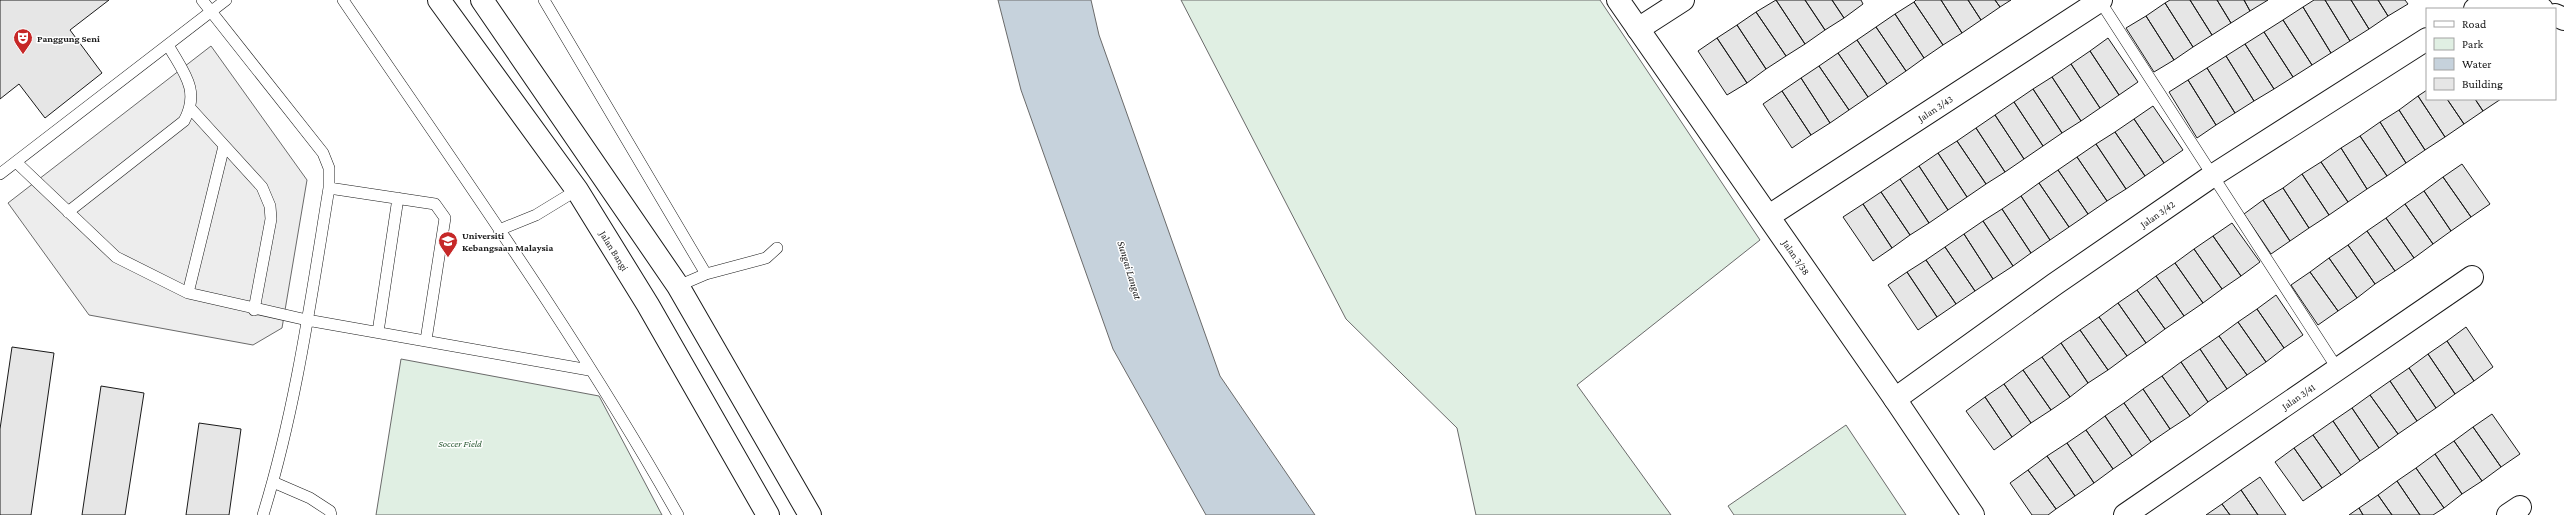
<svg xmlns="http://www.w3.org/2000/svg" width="2564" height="515" viewBox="0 0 2564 515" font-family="'Crimson Pro',serif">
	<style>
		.green { fill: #e0efe3; stroke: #6a6a6a }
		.parking { fill: #ededed; stroke: #6a6a6a }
		.water { fill: #c6d2dc; stroke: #6a6a6a }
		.building { fill: #e6e6e6; stroke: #1a1a1a }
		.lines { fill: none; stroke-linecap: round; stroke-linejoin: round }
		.lane-casing { stroke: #1a1a1a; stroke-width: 12 }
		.street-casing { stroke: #1a1a1a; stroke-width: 24 }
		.primary-casing { stroke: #1a1a1a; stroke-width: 24 }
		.lane { stroke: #fff; stroke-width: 11 }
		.street { stroke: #fff; stroke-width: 22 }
		.primary { stroke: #fff; stroke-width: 22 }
		.labels { text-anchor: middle; stroke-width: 3; stroke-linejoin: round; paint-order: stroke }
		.poi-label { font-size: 10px; font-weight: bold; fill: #1a1a1a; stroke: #fff; text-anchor: start }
		.street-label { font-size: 10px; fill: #1a1a1a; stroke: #fff }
		.park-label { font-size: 10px; font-style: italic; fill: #2b5a34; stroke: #fff }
		.water-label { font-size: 11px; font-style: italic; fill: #1a1a1a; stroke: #fff }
	</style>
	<rect width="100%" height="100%" fill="#fff"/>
	<!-- green -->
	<path class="green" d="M1181 0H1600L1760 240 1577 385 1671 515H1476L1457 428 1346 319Z
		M401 359 599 396 662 515H376Z
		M1846 425 1906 515H1734L1728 506Z"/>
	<!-- parking -->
	<path class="parking" d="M211 46 307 180 282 328 253 345 89 315 8 203Z"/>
	<!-- water -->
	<path class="water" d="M998 0H1091L1099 35 1220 376 1315 515H1206L1113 349 1021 90Z"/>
	<!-- building -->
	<path class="building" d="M0 0H109L70 30 102 73 45 118 19 84 0 99Z
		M1776 0 1805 44 1786 56 1756 12Z
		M1776 0H1805L1825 30 1805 44Z
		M1805 0H1832L1844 18 1825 30Z
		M1832 0H1861L1863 4 1844 18Z
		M1916 0H1941L1962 33 1943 45 1914 2Z
		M1941 0H1968L1981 20 1962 33Z
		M1968 0H1995L2000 7 1981 20Z
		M1995 0H2011L2000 7Z
		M2170 0H2190L2212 35 2193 47 2165 3Z
		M2190 0H2217L2231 23 2212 35Z
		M2217 0H2244L2250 11 2231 23Z
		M2244 0H2268L2250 11Z
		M2314 0H2325L2350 41 2331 53 2303 7Z
		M2325 0H2351L2369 29 2350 41Z
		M2351 0H2378L2388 16 2369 29Z
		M2378 0H2405L2408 4 2388 16Z
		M1914 2 1943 45 1924 58 1895 14Z
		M2165 3 2193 47 2174 60 2146 16Z
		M2303 7 2331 53 2312 65 2283 20Z
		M1756 12 1786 56 1766 69 1737 25Z
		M1895 14 1924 58 1906 71 1876 27Z
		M2146 16 2174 60 2154 72 2126 28Z
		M2283 20 2312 65 2293 77 2264 32Z
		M1737 25 1766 69 1747 83 1717 38Z
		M1876 27 1906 71 1887 84 1857 40Z
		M2264 32 2293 77 2274 89 2245 44Z
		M1717 38 1747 83 1727 95 1698 51Z
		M2108 38 2138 82 2119 95 2090 51Z
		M1857 40 1887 84 1868 97 1838 53Z
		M2245 44 2274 89 2254 101 2226 56Z
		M2090 51 2119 95 2100 108 2071 64Z
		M1838 53 1868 97 1849 110 1819 66Z
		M2226 56 2254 101 2235 113 2207 68Z
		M2071 64 2100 108 2081 121 2052 77Z
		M1819 66 1849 110 1830 123 1801 78Z
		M2207 68 2235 113 2216 125 2188 80Z
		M2052 77 2081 121 2062 133 2033 89Z
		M1801 78 1830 123 1811 135 1782 91Z
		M2188 80 2216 125 2197 138 2169 92Z
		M2033 89 2062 133 2043 146 2014 102Z
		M2427 90V99H2447L2464 124 2445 137 2418 96Z
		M1782 91 1811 135 1792 148 1763 104Z
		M2418 96 2445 137 2425 150 2399 110Z
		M2447 99H2475L2483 111 2464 124Z
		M2475 99H2501L2483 111Z
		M2014 102 2043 146 2024 159 1995 115Z
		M2153 106 2183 150 2164 163 2134 119Z
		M2399 110 2425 150 2406 163 2380 122Z
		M1995 115 2024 159 2005 172 1976 128Z
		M2134 119 2164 163 2145 176 2115 132Z
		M2380 122 2406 163 2387 176 2360 136Z
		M1976 128 2005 172 1986 184 1957 141Z
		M2115 132 2145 176 2126 189 2096 144Z
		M2360 136 2387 176 2367 189 2341 148Z
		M1957 141 1986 184 1967 197 1938 153Z
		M2096 144 2126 189 2107 201 2077 157Z
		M2341 148 2367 189 2348 202 2321 162Z
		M1938 153 1967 197 1948 210 1919 166Z
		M2077 157 2107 201 2088 214 2058 170Z
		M2321 162 2348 202 2329 215 2302 174Z
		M2462 164 2490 204 2471 217 2443 177Z
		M1919 166 1948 210 1929 223 1900 179Z
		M2058 170 2088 214 2069 227 2039 183Z
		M2302 174 2329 215 2309 228 2283 188Z
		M2443 177 2471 217 2451 231 2424 191Z
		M1900 179 1929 223 1910 235 1881 192Z
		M2039 183 2069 227 2050 240 2021 196Z
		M2283 188 2309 228 2290 241 2263 200Z
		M2424 191 2451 231 2433 244 2405 204Z
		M1881 192 1910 235 1892 248 1863 204Z
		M2021 196 2050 240 2031 253 2002 209Z
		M2263 200 2290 241 2271 254 2244 214Z
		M1863 204 1892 248 1873 261 1843 217Z
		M2405 204 2433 244 2414 258 2386 218Z
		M2002 209 2031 253 2013 266 1983 221Z
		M2386 218 2414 258 2395 271 2367 231Z
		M1983 221 2013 266 1993 279 1964 234Z
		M2232 223 2260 262 2241 276 2213 236Z
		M2367 231 2395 271 2375 284 2348 245Z
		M1964 234 1993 279 1975 291 1945 247Z
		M2213 236 2241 276 2222 289 2194 249Z
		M2348 245 2375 284 2357 298 2329 258Z
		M1945 247 1975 291 1956 304 1926 260Z
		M2194 249 2222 289 2203 303 2175 263Z
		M2329 258 2357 298 2338 311 2310 272Z
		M1926 260 1956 304 1937 317 1907 272Z
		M2175 263 2203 303 2184 316 2156 276Z
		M1907 272 1937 317 1918 330 1888 285Z
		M2310 272 2338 311 2318 325 2291 285Z
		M2156 276 2184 316 2165 329 2137 290Z
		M2137 290 2165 329 2146 343 2118 303Z
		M2276 295 2303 335 2284 348 2257 309Z
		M2118 303 2146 343 2127 356 2099 317Z
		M2257 309 2284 348 2266 362 2238 322Z
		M2099 317 2127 356 2108 370 2080 330Z
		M2238 322 2266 362 2247 375 2219 336Z
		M2466 327 2493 367 2474 381 2447 341Z
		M2080 330 2108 370 2088 383 2061 343Z
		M2219 336 2247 375 2227 389 2200 349Z
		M2447 341 2474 381 2455 394 2428 354Z
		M2061 343 2088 383 2070 397 2042 357Z
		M12 347 54 353 31 515H0V429Z
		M2200 349 2227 389 2208 402 2181 362Z
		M2428 354 2455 394 2436 408 2409 368Z
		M2042 357 2070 397 2051 410 2023 370Z
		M2181 362 2208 402 2190 416 2162 376Z
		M2409 368 2436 408 2417 421 2390 381Z
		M2023 370 2051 410 2031 423 2004 384Z
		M2162 376 2190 416 2170 429 2143 389Z
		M2390 381 2417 421 2398 434 2370 395Z
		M2004 384 2031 423 2012 437 1985 397Z
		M101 386 144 393 125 515H82Z
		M2143 389 2170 429 2151 442 2124 403Z
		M2370 395 2398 434 2379 448 2352 408Z
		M1985 397 2012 437 1994 450 1966 411Z
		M2124 403 2151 442 2132 456 2105 416Z
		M2352 408 2379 448 2360 461 2333 421Z
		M2492 414 2520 454 2501 467 2473 427Z
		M2105 416 2132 456 2113 469 2086 430Z
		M2333 421 2360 461 2341 475 2313 435Z
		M199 423 241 429 229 515H186Z
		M2473 427 2501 467 2482 481 2454 441Z
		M2086 430 2113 469 2094 483 2067 443Z
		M2313 435 2341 475 2322 488 2294 448Z
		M2454 441 2482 481 2462 494 2435 454Z
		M2067 443 2094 483 2075 496 2047 456Z
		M2294 448 2322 488 2303 501 2275 462Z
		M2435 454 2462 494 2444 508 2416 468Z
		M2047 456 2075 496 2056 509 2028 470Z
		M2416 468 2444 508 2433 515H2420L2397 481Z
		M2028 470 2056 509 2048 515H2032L2010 483Z
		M2260 477 2286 515H2258L2241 490Z
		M2397 481 2420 515H2392L2378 495Z
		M2241 490 2258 515H2230L2222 504Z
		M2378 495 2392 515H2363L2359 508Z
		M2222 504 2230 515H2206Z
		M2359 508 2363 515H2349Z"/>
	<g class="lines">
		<defs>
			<path id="lane" d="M202 0 323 153 329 168V188C311 298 296 408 263 515
				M343 0C457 168 578 337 678 515
				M544 0 706 274
				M2100 1 2337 368
				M191 109 262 187 270 206 271 219 254 310
				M16 162 116 257 188 293 307 320 589 370
				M0 174 226 0
				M329 188 435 204 445 218 426 340
				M68 212 184 121C201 90 183 72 168 45
				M499 230 536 215 577 190
				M678 286 706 274 766 258 777 248
				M188 293 224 146
				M378 332 398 198
				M273 482 310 498 330 511 331 515"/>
			<g id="street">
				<path id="s1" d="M1618 0 1895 399 1973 515"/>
				<path d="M2512 0 2527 3 2542 9"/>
				<path d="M2475 9 2483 4 2501 0"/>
				<path d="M2555 15 2564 19"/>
				<path d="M1638 29 1683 0"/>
				<path id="s2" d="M1769 216 2101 0"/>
				<path id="s3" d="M1895 399 2055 284 2212 176 2427 39"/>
				<path id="s4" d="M2125 515 2472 277"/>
				<path d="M2508 515 2520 507"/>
			</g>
			<g id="primary">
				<path id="s5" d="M439 0 577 190 648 305 768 515"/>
				<path d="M482 0 678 286 810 515"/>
			</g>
		</defs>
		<!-- lane casing -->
		<use href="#lane" class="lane-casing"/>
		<!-- street casing -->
		<use href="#street" class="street-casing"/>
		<!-- primary casing -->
		<use href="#primary" class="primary-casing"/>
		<!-- lane -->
		<use href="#lane" class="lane"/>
		<!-- street -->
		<use href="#street" class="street"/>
		<!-- primary -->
		<use href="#primary" class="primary"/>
	</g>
	<!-- icons -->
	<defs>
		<symbol id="theatre-pin" viewBox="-11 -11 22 30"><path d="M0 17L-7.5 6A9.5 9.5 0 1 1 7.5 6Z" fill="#c62828" stroke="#fff"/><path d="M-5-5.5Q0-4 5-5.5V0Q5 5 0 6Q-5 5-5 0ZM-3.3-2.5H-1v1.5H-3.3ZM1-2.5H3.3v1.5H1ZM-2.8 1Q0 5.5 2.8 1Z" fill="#fff"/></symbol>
		<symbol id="university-pin" viewBox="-11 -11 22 30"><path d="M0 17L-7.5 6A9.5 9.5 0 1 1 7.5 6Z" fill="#c62828" stroke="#fff"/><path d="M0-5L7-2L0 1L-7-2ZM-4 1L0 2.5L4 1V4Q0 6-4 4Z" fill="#fff"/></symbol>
	</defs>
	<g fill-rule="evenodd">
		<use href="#theatre-pin" x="12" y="27" width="22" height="30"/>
		<use href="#university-pin" x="437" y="230" width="22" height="30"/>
	</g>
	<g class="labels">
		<!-- poi labels -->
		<g class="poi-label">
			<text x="37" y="42">Panggung Seni</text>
			<text x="462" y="239">Universiti<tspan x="462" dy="12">Kebangsaan Malaysia</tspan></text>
		</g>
		<!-- street labels -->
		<g class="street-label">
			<text dy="4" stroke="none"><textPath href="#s2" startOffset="198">Jalan 3/43</textPath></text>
			<text dy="4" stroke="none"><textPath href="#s3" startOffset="321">Jalan 3/42</textPath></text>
			<text dy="4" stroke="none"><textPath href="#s5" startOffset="306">Jalan Bangi</textPath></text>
			<text dy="4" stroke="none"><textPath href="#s1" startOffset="313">Jalan 3/38</textPath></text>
			<text dy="4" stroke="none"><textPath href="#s4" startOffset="210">Jalan 3/41</textPath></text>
		</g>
		<!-- park labels -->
		<g class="park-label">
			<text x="460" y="447">Soccer Field</text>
		</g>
		<!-- water labels -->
		<g class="water-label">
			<text transform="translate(1130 270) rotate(73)" y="4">Sungai Langat</text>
		</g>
	</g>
	<!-- legend -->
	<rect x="2426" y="8" width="130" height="92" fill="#ffffff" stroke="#a3a3a3"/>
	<rect x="2434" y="21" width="20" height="6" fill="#ffffff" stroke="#a3a3a3"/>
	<text x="2462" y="28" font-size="12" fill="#1a1a1a">Road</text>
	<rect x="2434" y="38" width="20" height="12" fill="#e0efe3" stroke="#a3a3a3"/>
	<text x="2462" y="48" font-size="12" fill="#1a1a1a">Park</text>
	<rect x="2434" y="58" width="20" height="12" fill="#c6d2dc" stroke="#a3a3a3"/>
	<text x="2462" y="68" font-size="12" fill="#1a1a1a">Water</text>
	<rect x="2434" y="78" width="20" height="12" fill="#e6e6e6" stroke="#a3a3a3"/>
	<text x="2462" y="88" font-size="12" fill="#1a1a1a">Building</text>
</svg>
